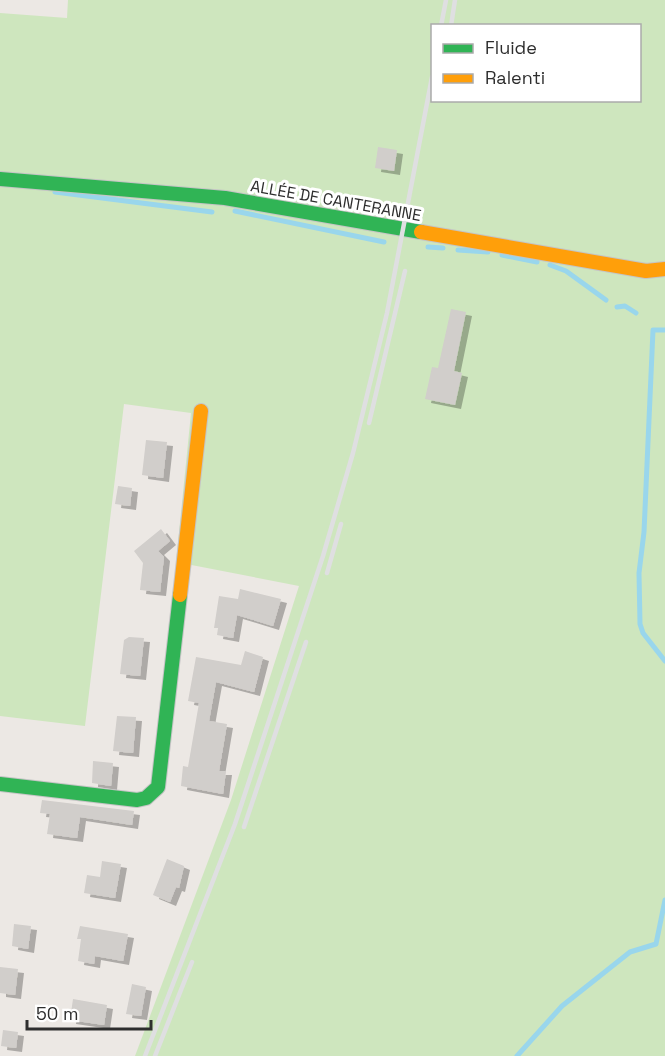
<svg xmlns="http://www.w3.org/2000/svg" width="665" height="1056" viewBox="0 0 665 1056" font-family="'Space Grotesk',sans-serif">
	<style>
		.green { fill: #cee6be; fill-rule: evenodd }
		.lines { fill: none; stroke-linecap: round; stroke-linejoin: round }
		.stream { stroke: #99d6ec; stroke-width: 5 }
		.building { fill: #d1cecb; filter: url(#shadow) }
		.fast-casing { stroke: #c5c4c5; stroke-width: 16 }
		.slow-casing { stroke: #c5c4c5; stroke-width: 16 }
		.fast { stroke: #30b455; stroke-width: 14 }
		.slow { stroke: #ff9f0a; stroke-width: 14 }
		.rail { stroke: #dfdfe1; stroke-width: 4.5 }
		.labels { text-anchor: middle; stroke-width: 6; stroke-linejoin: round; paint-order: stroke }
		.street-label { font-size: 16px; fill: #2e2e2e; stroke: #fff }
	</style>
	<defs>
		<filter id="shadow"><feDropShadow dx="6" dy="4" stdDeviation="0" flood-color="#0004"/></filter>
	</defs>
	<rect width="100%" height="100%" fill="#ece8e4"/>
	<!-- green -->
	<path class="green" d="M68 0H665V1056H135L231 800 299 586 176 562 191 413 124 404 85 726 0 716V13L67 18ZM432 26H640V100H432Z"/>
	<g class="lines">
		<!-- stream -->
		<path class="stream" d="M55 192 212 212
			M235 211 384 242
			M428 247 443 248
			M458 250 488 252
			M502 255 537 262
			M550 265 566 271 606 300
			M617 307 625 306 636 313
			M665 330H653L644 532 639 573 640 624 643 633 665 661
			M517 1056 562 1006 630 952 656 944 665 900"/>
	</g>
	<!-- building -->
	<path class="building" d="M378 147 397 150 394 171 375 168Z
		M451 309 466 312 454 371 462 373 455 405 425 399 432 367 438 368Z
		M146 440 167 442 163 478 142 475Z
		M118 486 132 488 130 506 115 504Z
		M161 529 170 541 158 551 164 557 160 592 140 590 143 563 134 551Z
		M240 589 281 599 273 626 237 615 233 638 217 635 218 628H214L219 596 238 599Z
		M129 637 144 638 140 676 120 674 124 640Z
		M245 651 263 657 254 692 216 682 209 721 227 724 219 771H226L223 794 181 786 183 766 188 767 199 703 188 701 196 657 241 665Z
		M117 716 136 717 133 753 113 751Z
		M93 761 113 763 111 786 92 783Z
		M42 800 134 811 132 825 80 817 77 838 47 834 50 814 40 813Z
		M167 859 184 866 179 888 176 887 170 902 153 895Z
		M102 861 121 864 115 898 84 893 87 875 100 877Z
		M14 924 31 926 28 949 12 946Z
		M80 926 128 934 123 961 95 956 94 964 78 961 81 939H77Z
		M0 967 18 969 15 995 0 993Z
		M132 984 146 987 141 1016 126 1014Z
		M73 999 107 1005 104 1025 70 1020Z
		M3 1030 18 1032 16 1048 1 1046Z"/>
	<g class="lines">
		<defs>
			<path id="fast" d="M0 179 225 198 421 232
				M0 784 137 800 146 798 158 787 180 595"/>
			<path id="slow" d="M421 232 646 271 665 269
				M180 595 201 411"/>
		</defs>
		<!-- fast casing -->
		<use href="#fast" class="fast-casing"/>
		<!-- slow casing -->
		<use href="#slow" class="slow-casing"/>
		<!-- fast -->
		<use href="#fast" class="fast"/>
		<!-- slow -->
		<use href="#slow" class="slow"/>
		<!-- rail -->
		<path class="rail" d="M441 26 446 0
			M451 26 455 0
			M369 423 405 271
			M327 573 341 524
			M244 827 306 642
			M145 1056 235 824 323 556 353 453 387 313 432 77
			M155 1056 192 962"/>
	</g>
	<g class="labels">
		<!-- street labels -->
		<g class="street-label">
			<text transform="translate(336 200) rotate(10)" y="6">ALLÉE DE CANTERANNE</text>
		</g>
	</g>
	<!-- legend -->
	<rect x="431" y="24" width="210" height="78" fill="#ffffff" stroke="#ababab" stroke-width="1.5"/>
	<rect x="443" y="44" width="30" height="9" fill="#30b455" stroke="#ababab" stroke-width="1.5"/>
	<text x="485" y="54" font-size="18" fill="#2e2e2e">Fluide</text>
	<rect x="443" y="74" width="30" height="9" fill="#ff9f0a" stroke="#ababab" stroke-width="1.5"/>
	<text x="485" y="84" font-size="18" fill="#2e2e2e">Ralenti</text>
	<!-- scale -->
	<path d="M27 1020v9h124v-9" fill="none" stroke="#2e2e2e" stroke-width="3"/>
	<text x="36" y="1020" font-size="18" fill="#2e2e2e" stroke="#ffffff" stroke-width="4.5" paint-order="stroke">50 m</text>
</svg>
